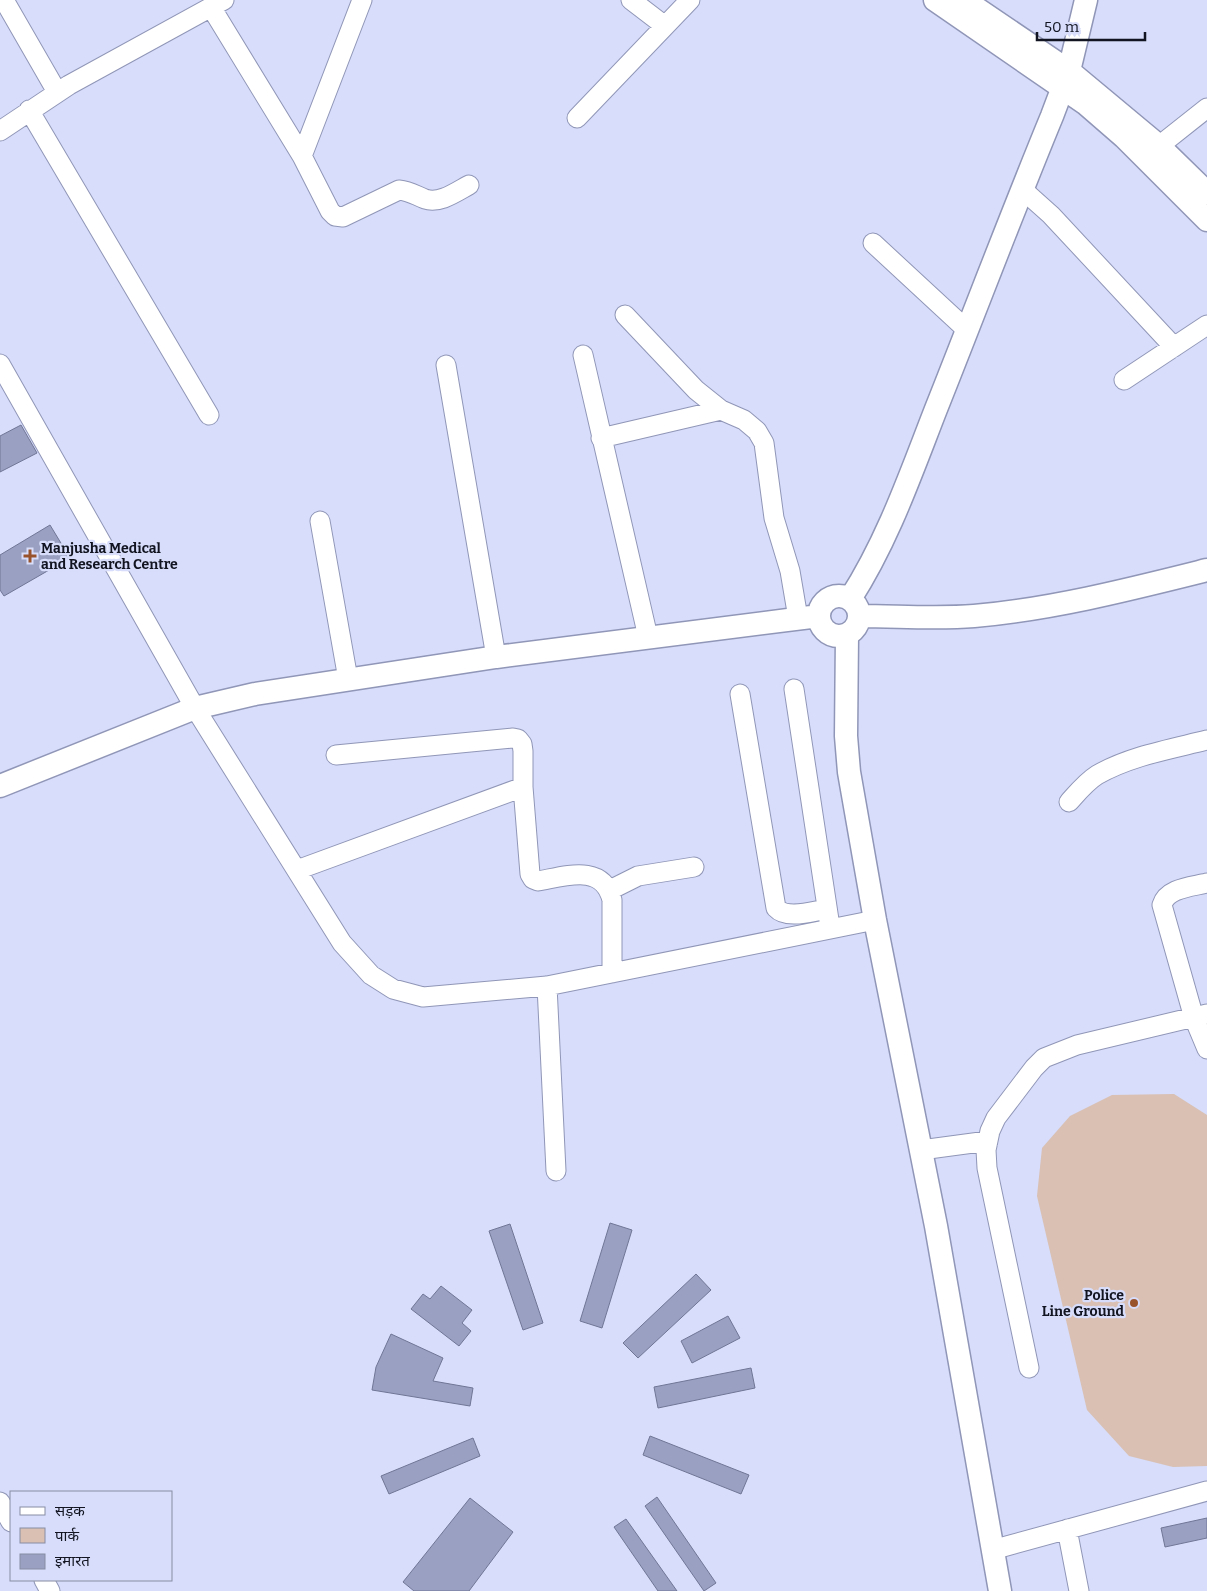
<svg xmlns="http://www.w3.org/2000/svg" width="1207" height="1591" viewBox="0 0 1207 1591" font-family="Bitter,'Noto Sans Devanagari',serif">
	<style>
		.green { fill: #d9c0b3 }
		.building { fill: #99a0c1; stroke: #707696 }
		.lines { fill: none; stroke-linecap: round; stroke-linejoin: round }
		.minor-casing { stroke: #9096b7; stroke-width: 21 }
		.major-casing { stroke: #9096b7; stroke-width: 25 }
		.minor { stroke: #fff; stroke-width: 19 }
		.major { stroke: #fff; stroke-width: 22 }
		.poi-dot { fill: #99532c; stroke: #d7ddfa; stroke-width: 2 }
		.labels { text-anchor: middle; stroke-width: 4.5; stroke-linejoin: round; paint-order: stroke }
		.poi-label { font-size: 14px; font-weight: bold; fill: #121521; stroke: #d7ddfa; text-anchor: start }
	</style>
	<rect width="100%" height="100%" fill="#d7ddfa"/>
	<!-- green -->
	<path class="green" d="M1174 1094 1207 1115V1466L1173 1467 1129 1456 1087 1410 1037 1196 1042 1148 1070 1116 1112 1095Z"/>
	<!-- building -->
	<path class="building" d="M21 425 37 453 0 472V436Z
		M50 525 70 558 4 596 0 590V555Z
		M610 1223 632 1230 602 1328 580 1321Z
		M510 1224 543 1323 523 1330 489 1231Z
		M696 1274 711 1290 638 1358 623 1343Z
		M441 1286 472 1310 462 1323 471 1331 459 1346 411 1309 423 1294 430 1299Z
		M728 1316 740 1338 692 1363 681 1341Z
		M391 1334 443 1358 433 1381 473 1388 470 1406 372 1390 376 1367Z
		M751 1368 755 1388 658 1408 654 1387Z
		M650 1436 749 1475 741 1494 643 1455Z
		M473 1438 480 1456 389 1494 381 1476Z
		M657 1497 716 1583 704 1591 645 1506Z
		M470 1498 513 1532 469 1591H414L403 1582Z
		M1207 1518V1538L1165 1547 1161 1528Z
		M626 1519 677 1591H658L614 1527Z"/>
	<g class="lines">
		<defs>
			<path id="minor" d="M4 0 57 92
				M631 0 665 26
				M211 7 302 156 330 211 335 216 343 217 399 190C409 191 415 195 425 199 440 204 456 192 469 185
				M29 110 209 415
				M577 118 690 0
				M0 131 69 85 224 0
				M1159 146 1207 108
				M302 156 362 0
				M1022 189 1051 215 1174 347
				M873 243 967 330
				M625 315 696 390 721 410 744 420 757 431 764 443 774 518 790 571 798 618
				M583 355 648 637
				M0 364 195 708 342 943 371 975 393 989 423 997 547 986 875 920
				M446 365 496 657
				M1124 380 1207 325
				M601 438 721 410
				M320 521 348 679
				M794 689 829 920
				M740 694 776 908C787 920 813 911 827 909
				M336 755 513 738 518 739 522 744 523 751V787L530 874 533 879 538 881C566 876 603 863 612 900V973
				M1069 802C1078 792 1086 782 1097 775 1130 756 1171 749 1207 740
				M297 870 523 787
				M1207 883C1191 887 1167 888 1162 905L1194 1018 1207 1049
				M610 890 638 876 694 867
				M547 986 556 1171
				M921 1150 988 1141
				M1029 1368 987 1168 986 1150 990 1131 996 1118 1034 1068 1044 1058 1077 1045 1207 1014
				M0 1502 11 1522
				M1067 1529 1079 1591
				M992 1550 1207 1491
				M44 1580 50 1591"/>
			<path id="major" d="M935 0 1086 104 1124 137 1207 220
				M964 0 1069 71 1159 146 1207 193
				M819 616a20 20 0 1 1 40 0a20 20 0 1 1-40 0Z
				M850 599C888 540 911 473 936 409 975 311 1012 213 1052 116L1069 71 1086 0
				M860 616C898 616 936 619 974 616 1053 609 1131 589 1207 570
				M847 635 846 736 849 772 875 920 936 1226 1000 1591
				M0 786 195 708 255 694 496 657 819 616"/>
		</defs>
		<!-- minor casing -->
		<use href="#minor" class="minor-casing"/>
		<!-- major casing -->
		<use href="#major" class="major-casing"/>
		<!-- minor -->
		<use href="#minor" class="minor"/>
		<!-- major -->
		<use href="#major" class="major"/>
	</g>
	<!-- markers -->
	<g class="poi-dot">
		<path d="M27.5 548.5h5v5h5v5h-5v5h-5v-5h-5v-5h5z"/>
		<circle cx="1134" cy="1303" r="5"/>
	</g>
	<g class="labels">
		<!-- poi labels -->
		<g class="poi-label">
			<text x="41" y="553">Manjusha Medical<tspan x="41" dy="16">and Research Centre</tspan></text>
			<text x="1124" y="1300" text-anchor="end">Police<tspan x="1124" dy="16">Line Ground</tspan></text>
		</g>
	</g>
	<!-- legend -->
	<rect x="10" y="1491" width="162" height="90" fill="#d7ddfa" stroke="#888da3"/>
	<rect x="20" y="1507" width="25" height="8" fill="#ffffff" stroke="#888da3"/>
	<text x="55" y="1516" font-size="15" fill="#121521">सड़क</text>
	<rect x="20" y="1528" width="25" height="15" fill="#d9c0b3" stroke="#888da3"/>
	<text x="55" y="1541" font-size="15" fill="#121521">पार्क</text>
	<rect x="20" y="1554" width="25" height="15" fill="#99a0c1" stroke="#888da3"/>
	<text x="55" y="1566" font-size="15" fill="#121521">इमारत</text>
	<!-- scale -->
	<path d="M1037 32v8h108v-8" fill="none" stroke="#121521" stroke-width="2.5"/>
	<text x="1044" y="32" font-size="15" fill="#121521" stroke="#d7ddfa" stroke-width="4" paint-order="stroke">50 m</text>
</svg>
